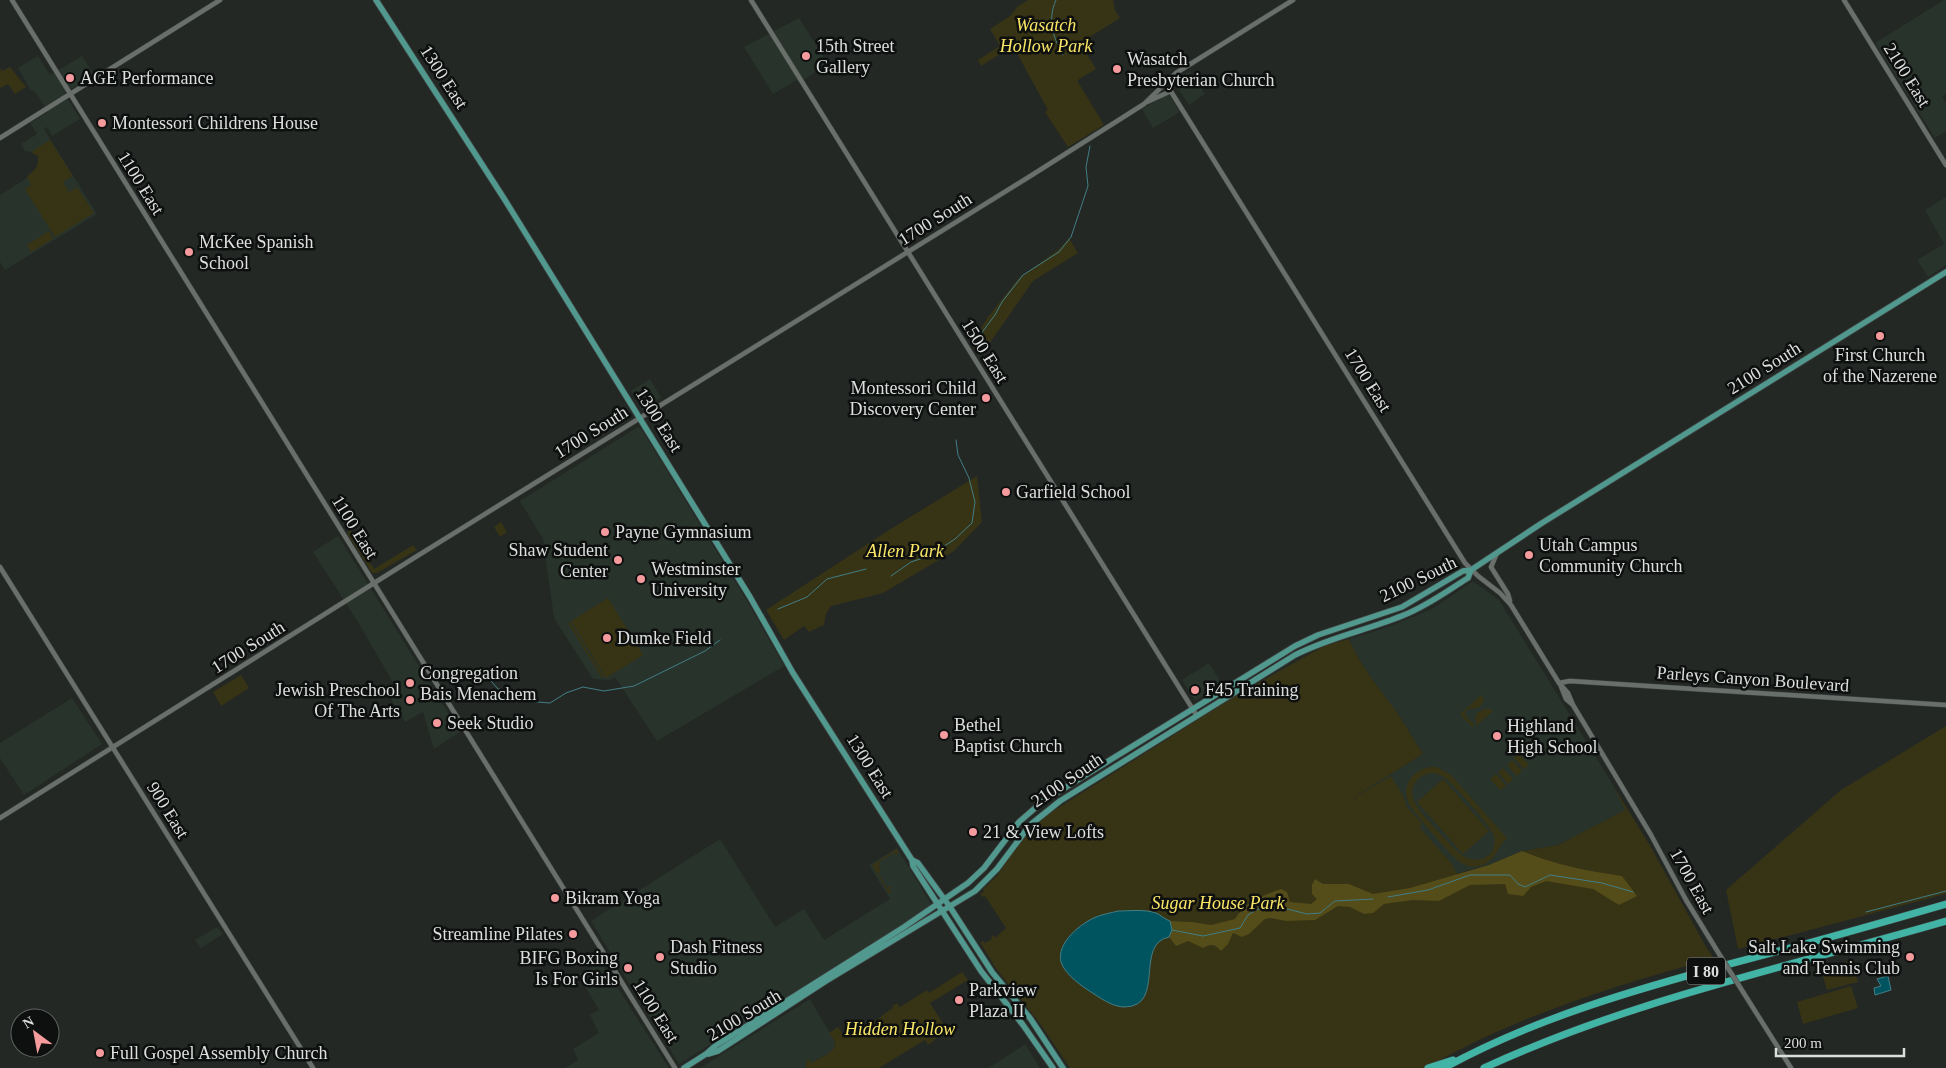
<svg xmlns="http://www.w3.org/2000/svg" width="1946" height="1068" viewBox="0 0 1946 1068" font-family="Georgia,serif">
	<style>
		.built { fill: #28332b }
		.green { fill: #373315; fill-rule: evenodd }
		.forest { fill: #544c19 }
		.water { fill: #005460; stroke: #427e86 }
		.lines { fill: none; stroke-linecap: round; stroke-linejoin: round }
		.stream { stroke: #427e86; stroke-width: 1 }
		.minor-casing { stroke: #3e4240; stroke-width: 5.5 }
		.major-casing { stroke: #3e4240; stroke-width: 7 }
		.highway-casing { stroke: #3e4240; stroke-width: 8 }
		.minor { stroke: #696f6b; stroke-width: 4.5 }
		.major { stroke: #51988e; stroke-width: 5.5 }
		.highway { stroke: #41b4a6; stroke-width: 7 }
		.minor-bridge-casing { stroke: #3e4240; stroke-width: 5.5; stroke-linecap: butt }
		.minor-bridge { stroke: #696f6b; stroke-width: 4.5 }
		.poi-dot { fill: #f59b9e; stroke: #0e100f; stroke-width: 2 }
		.labels { text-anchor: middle; stroke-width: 5; stroke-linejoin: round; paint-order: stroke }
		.shield { fill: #0e100f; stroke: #9ea19f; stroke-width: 1 }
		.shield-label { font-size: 16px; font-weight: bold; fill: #dcdfdd }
		.park-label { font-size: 18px; font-style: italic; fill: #fae667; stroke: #0e100f }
		.poi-label { font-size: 18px; fill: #dcdfdd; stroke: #0e100f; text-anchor: start }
		.street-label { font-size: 18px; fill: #dcdfdd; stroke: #0e100f }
	</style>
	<rect width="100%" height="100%" fill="#232825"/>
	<!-- built -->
	<path class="built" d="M1944 0H1946V94L1942 96 1946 103V131L1935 138 1875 43Z
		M799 18 828 64 805 79 795 81 773 94 744 47Z
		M38 56 50 75 82 56 94 75 64 93 80 119 52 136 47 127 44 129 97 214 5 270 0 262V195L27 178V176L37 168 38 156 31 152 25 151 21 144 37 134 30 123 48 112 37 94 33 90 31 91 18 68Z
		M1190 71 1205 94 1189 105 1174 82Z
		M1168 94 1180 112 1153 128 1142 109Z
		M1946 197V265L1928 277 1917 260 1944 244 1925 210Z
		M650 379 661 398 642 410 631 391Z
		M638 427 642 430 747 601 784 666 657 741 615 677 611 680 593 679 554 618 543 539 520 501Z
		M338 536 460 732 434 749 423 712 405 722 388 694 397 689 358 622 313 552Z
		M1473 581 1499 600 1613 785 1626 810 1558 845 1522 851 1489 865 1393 890 1354 797 1423 754 1400 717 1380 692 1354 651 1349 639 1388 627 1432 609Z
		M1209 663 1222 684 1195 701 1182 680Z
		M72 698 102 744 24 795 0 758V743Z
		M720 839 775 927 804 909 824 940 890 899 869 865 897 848 931 904 914 917 679 1064 591 921Z
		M217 927 223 934 201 948 195 940Z
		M601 962 669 1068H565L578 1060 573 1049 599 1033 590 1015 599 1010 578 974Z
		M810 999 834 1040 835 1047 828 1054 811 1063 808 1059 805 1068H700Z
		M1025 1044 1040 1068H988L1009 1055Z"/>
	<!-- green -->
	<path class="green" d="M1028 0H1113L1115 10 1120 18 1080 43 1096 69 1078 80V82L1104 125 1068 147 1045 112 1048 110 1013 46 981 66 978 60 1000 46 990 29 1010 16 1018 6Z
		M10 67 26 87 15 94 8 84 0 88V68L2 71Z
		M50 140 73 176 63 182 69 192 77 187 94 213 55 237 25 189 31 185 27 176C35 171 39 166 38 156L31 152Z
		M49 231 53 239 31 252 27 245Z
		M1069 238 1078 253 1033 281 982 354 977 353 971 344 988 317 1018 279 1059 249Z
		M977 476 982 522 954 551 883 593 831 606 826 614 824 625 809 632 804 626 784 640 766 610 889 530Z
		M501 522 507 532 500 537 494 527Z
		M351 530 374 569 413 545 417 550 377 573H372L347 533Z
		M608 598 643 655 606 678 571 621Z
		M570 622 604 677 602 678 568 623Z
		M1349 639C1361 668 1382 691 1400 717 1408 729 1415 742 1423 754L1354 797 1356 803 1355 797 1391 776 1404 797 1406 806 1421 822 1420 828 1452 864 1457 874 1489 865 1522 851 1558 845 1625 810 1613 785 1652 849 1706 947 1714 958C1615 986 1515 1016 1426 1068H1070L1041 1025 997 970 980 942 983 941 985 943 992 939 991 937 994 935 995 938 1006 928 985 896 982 897 980 894 984 892 983 889 997 876 1017 846 1031 830 1047 815 1240 693 1326 645Z
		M241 675 249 688 221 706 213 692Z
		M1481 695 1484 700C1481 709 1476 708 1468 709L1465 712 1466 717 1475 725 1472 727 1460 714Z
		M1485 709H1492V712L1477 725 1475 718 1477 713Z
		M1946 726V894L1738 949 1726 890 1841 790Z
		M1519 753 1529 765 1524 769 1514 758Z
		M1512 760 1522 771 1517 776 1507 765Z
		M1437 767 1451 775 1507 838C1497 847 1496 861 1482 865 1475 868 1466 867 1460 862 1452 857 1413 812 1409 804 1399 784 1417 765 1437 767ZM1434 773C1438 774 1441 775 1445 778 1454 785 1491 826 1494 836 1499 859 1472 868 1456 850 1446 839 1419 813 1414 801 1411 794 1412 786 1417 780 1422 775 1428 773 1434 773Z
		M1503 768 1513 779 1508 784 1498 773Z
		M1496 774 1506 786 1500 790 1490 779Z
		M1443 779 1489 831 1463 854 1417 802Z
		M897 849 898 853 896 855 894 853 879 862 880 865 878 866 881 871 878 873 887 888 890 886 892 888 889 889 890 892H893L889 894 872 865Z
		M1852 960 1858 982 1827 990 1821 969Z
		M962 972 968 980 930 1003 946 1028 933 1035 936 1039 928 1045 925 1040 879 1068H805L808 1058 811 1063 828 1054 835 1047 834 1040 829 1033 838 1027 846 1038 881 1017V1016L893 1008 892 1006 897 1003 900 1007 927 990 929 993Z
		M1851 986 1858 1008 1803 1024 1797 1002Z"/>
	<!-- forest -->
	<path class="forest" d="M1522 851C1555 865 1587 871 1622 876L1637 896 1619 905 1593 889 1546 881 1531 887 1523 896 1508 894 1505 884 1470 885 1439 901 1413 900 1384 904 1373 913 1364 914 1350 907 1338 906 1315 920 1286 921 1271 918 1265 919 1249 934 1242 937 1233 933 1228 944 1221 951C1214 943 1211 944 1203 948L1188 941 1176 946 1169 937 1172 930 1170 921 1192 922 1211 925 1235 919C1246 901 1261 896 1281 889L1287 892 1290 902 1311 904 1317 899 1312 894V885L1315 879 1323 884H1349L1373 894 1410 888 1489 865Z"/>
	<!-- water -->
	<path class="water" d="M1118 911C1130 911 1144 909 1156 913 1161 915 1164 919 1170 921L1172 930 1169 937C1134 944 1166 1006 1125 1007 1114 1007 1103 1000 1094 994 1083 987 1065 975 1061 962 1056 943 1081 923 1096 917 1103 914 1111 913 1118 911Z
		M1888 976 1891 990 1875 995 1874 988 1881 986 1877 979Z"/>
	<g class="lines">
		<!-- stream -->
		<path class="stream" d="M1056 0C1047 20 1053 37 1063 55
			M977 339 995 315 1002 302 1023 275 1059 252 1071 237 1088 186 1086 167 1090 146
			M891 576 911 562 929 556 955 539 972 523 975 502 969 478 958 455 956 440
			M778 609 807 597 827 579 866 569
			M486 675 498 689 504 690 510 696 525 701 550 703 566 693 583 687 604 691 634 686 705 651 720 640
			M1388 897 1428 890 1470 875H1510L1518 884 1525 887 1550 875 1602 883 1633 892
			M1866 912 1946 891
			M1172 930 1203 936 1240 928 1248 915 1258 909H1287L1307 914 1320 913 1335 901 1373 899"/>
		<defs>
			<path id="minor" d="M12 0 675 1068
				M751 0 1197 716
				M1844 0 1946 165
				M1165 82 1465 563 1478 576 1500 593 1511 605 1559 683 1568 693 1573 705 1651 835 1686 900 1721 957
				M1147 102 1171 91
				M0 138 220 0
				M1497 553 1491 567 1508 594 1510 601
				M0 567 313 1068
				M1559 683 1570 681 1946 705
				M1560 684 1566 699 1573 705
				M0 818 414 558 1032 175 1144 104 1176 73 1293 0
				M1738 984 1791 1068"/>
			<path id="major" d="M376 0 505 200 750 597 793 673 912 860 913 866 981 971 1023 1025 1053 1068
				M912 860 918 863 950 907 992 972 1030 1018 1063 1068
				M708 1054 718 1051 826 981 975 891 997 869 1030 825 1060 801 1295 655C1330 637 1368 630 1404 615 1427 606 1447 591 1468 578L1471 570
				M684 1068 706 1054 715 1046 904 927 968 883 984 868 1019 822 1042 802 1295 646 1318 635 1402 607 1463 571 1471 570 1542 523 1946 272"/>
			<path id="highway" d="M1428 1068 1453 1060
				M1444 1068C1535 1018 1637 989 1737 962 1807 944 1877 924 1946 904
				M1484 1068C1631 1000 1791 966 1946 921"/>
		</defs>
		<!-- minor casing -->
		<use href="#minor" class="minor-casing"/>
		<!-- major casing -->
		<use href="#major" class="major-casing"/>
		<!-- highway casing -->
		<use href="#highway" class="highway-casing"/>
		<!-- minor -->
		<use href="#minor" class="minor"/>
		<!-- major -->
		<use href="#major" class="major"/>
		<!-- highway -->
		<use href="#highway" class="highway"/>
		<defs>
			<path id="minor-bridge" d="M1721 957 1738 984"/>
		</defs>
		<!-- minor-bridge casing -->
		<use href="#minor-bridge" class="minor-bridge-casing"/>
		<!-- minor-bridge -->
		<use href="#minor-bridge" class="minor-bridge"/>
	</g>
	<!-- markers -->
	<g class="poi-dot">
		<circle cx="806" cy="56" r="5"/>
		<circle cx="1117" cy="69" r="5"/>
		<circle cx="70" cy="78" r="5"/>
		<circle cx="102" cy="123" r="5"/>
		<circle cx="189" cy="252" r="5"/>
		<circle cx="1880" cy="336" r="5"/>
		<circle cx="986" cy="398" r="5"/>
		<circle cx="1006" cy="492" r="5"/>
		<circle cx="605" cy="532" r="5"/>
		<circle cx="1529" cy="555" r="5"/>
		<circle cx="618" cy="560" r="5"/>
		<circle cx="641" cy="579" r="5"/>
		<circle cx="607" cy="638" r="5"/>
		<circle cx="410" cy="683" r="5"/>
		<circle cx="1195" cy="690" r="5"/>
		<circle cx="410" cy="700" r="5"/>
		<circle cx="437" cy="723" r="5"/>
		<circle cx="944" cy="735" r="5"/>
		<circle cx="1497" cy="736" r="5"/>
		<circle cx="973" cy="832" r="5"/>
		<circle cx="555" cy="898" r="5"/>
		<circle cx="573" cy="934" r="5"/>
		<circle cx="660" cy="957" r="5"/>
		<circle cx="1910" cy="957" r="5"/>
		<circle cx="628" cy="968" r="5"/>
		<circle cx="959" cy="1000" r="5"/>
		<circle cx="100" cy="1053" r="5"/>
	</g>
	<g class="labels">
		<!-- shield labels -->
		<rect class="shield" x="1687" y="957.5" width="38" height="27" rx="4"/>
		<g class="shield-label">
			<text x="1706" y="977">I 80</text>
		</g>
		<!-- park labels -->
		<g class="park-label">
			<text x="1046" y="31">Wasatch<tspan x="1046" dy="21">Hollow Park</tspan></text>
			<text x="905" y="557">Allen Park</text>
			<text x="1218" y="909">Sugar House Park</text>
			<text x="900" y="1035">Hidden Hollow</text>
		</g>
		<!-- poi labels -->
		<g class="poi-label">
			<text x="816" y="52">15th Street<tspan x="816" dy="21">Gallery</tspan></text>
			<text x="1127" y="65">Wasatch<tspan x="1127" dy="21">Presbyterian Church</tspan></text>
			<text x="80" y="84">AGE Performance</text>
			<text x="112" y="129">Montessori Childrens House</text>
			<text x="199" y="248">McKee Spanish<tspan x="199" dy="21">School</tspan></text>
			<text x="1880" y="361" text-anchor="middle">First Church<tspan x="1880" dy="21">of the Nazerene</tspan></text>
			<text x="976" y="394" text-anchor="end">Montessori Child<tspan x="976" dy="21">Discovery Center</tspan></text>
			<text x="1016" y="498">Garfield School</text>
			<text x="615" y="538">Payne Gymnasium</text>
			<text x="1539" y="551">Utah Campus<tspan x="1539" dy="21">Community Church</tspan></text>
			<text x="608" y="556" text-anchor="end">Shaw Student<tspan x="608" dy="21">Center</tspan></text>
			<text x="651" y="575">Westminster<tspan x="651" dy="21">University</tspan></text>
			<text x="617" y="644">Dumke Field</text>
			<text x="420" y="679">Congregation<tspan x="420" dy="21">Bais Menachem</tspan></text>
			<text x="400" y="696" text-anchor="end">Jewish Preschool<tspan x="400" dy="21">Of The Arts</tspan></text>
			<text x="1205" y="696">F45 Training</text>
			<text x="447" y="729">Seek Studio</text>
			<text x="954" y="731">Bethel<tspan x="954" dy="21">Baptist Church</tspan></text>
			<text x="1507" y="732">Highland<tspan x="1507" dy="21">High School</tspan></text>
			<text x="983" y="838">21 &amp; View Lofts</text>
			<text x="565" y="904">Bikram Yoga</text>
			<text x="563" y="940" text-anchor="end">Streamline Pilates</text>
			<text x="670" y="953">Dash Fitness<tspan x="670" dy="21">Studio</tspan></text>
			<text x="1900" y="953" text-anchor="end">Salt Lake Swimming<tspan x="1900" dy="21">and Tennis Club</tspan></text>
			<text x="618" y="964" text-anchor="end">BIFG Boxing<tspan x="618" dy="21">Is For Girls</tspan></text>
			<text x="969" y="996">Parkview<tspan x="969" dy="21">Plaza II</tspan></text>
			<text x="110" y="1059">Full Gospel Assembly Church</text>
		</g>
		<!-- street labels -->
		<g class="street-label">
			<text transform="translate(1907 75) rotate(58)" y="6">2100 East</text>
			<text transform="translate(444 77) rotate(57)" y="6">1300 East</text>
			<text transform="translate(141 183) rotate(58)" y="6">1100 East</text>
			<text transform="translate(935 219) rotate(-32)" y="6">1700 South</text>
			<text transform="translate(985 351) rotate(58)" y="6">1500 East</text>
			<text transform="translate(1764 368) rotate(-32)" y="6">2100 South</text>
			<text transform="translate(1368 380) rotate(58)" y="6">1700 East</text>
			<text transform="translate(659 420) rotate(58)" y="6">1300 East</text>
			<text transform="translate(591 432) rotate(-32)" y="6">1700 South</text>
			<text transform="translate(355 527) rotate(58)" y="6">1100 East</text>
			<text transform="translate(1418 579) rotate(-26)" y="6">2100 South</text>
			<text transform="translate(248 647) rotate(-32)" y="6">1700 South</text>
			<text transform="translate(1753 679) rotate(4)" y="6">Parleys Canyon Boulevard</text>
			<text transform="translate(870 766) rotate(58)" y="6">1300 East</text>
			<text transform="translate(1067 780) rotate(-34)" y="6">2100 South</text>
			<text transform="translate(168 810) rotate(58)" y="6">900 East</text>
			<text transform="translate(1692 881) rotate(61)" y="6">1700 East</text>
			<text transform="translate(656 1011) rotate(58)" y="6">1100 East</text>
			<text transform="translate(744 1015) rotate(-31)" y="6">2100 South</text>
		</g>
	</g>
	<!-- north arrow -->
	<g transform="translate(35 1033) rotate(328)"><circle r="24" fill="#0e100f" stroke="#606361"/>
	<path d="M0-4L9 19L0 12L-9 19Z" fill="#f59b9e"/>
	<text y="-8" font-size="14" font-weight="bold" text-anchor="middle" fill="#dcdfdd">N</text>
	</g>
	<!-- scale -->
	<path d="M1776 1048v8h128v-8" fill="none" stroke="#dcdfdd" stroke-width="2.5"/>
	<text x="1784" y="1048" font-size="15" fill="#dcdfdd" stroke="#0e100f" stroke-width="4" paint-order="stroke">200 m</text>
</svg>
